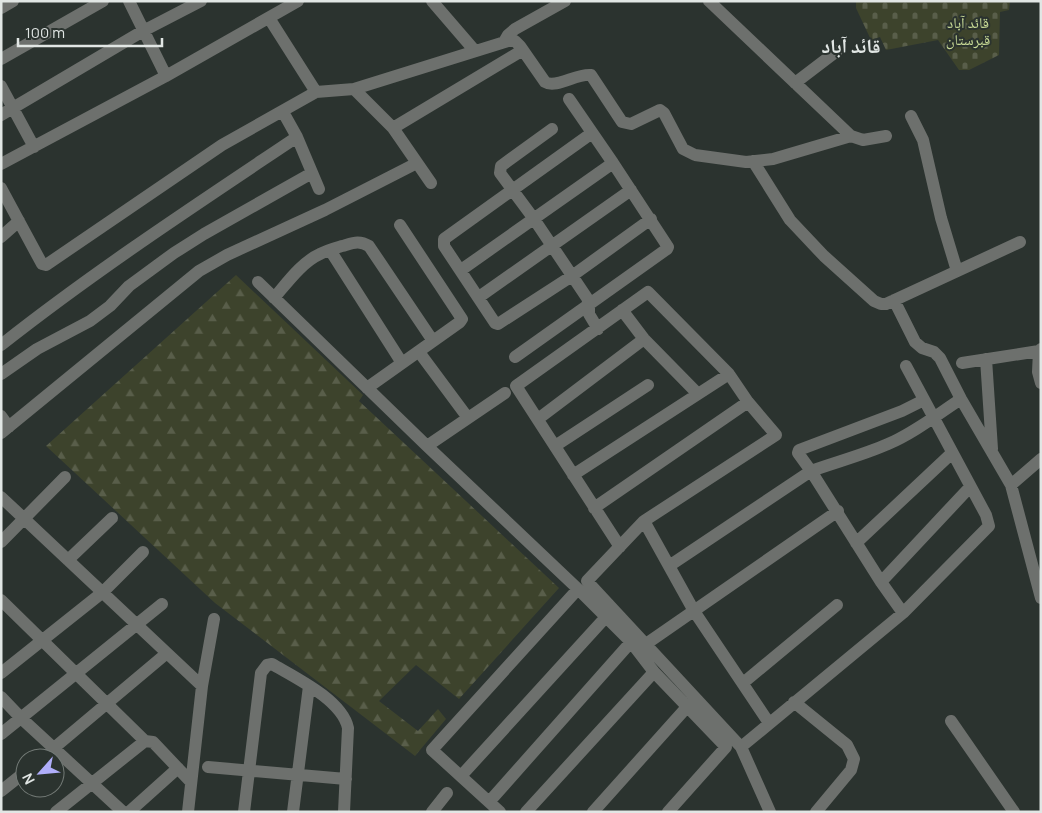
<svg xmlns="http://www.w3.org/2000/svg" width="1042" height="813" viewBox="0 0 1042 813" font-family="Manrope,'Noto Naskh Arabic',sans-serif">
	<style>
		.forest { fill: url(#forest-firs) }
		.cemetery { fill: url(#cemetery-stones) }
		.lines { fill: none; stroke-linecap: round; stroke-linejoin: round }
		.minor { stroke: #6d706d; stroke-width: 12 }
		.labels { text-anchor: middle; stroke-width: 4; stroke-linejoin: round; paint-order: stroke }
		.park-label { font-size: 15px; fill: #cadc97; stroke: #2b332f }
		.district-label { font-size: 20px; font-weight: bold; fill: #e1e6e4; stroke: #2b332f }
	</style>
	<defs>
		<pattern id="forest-firs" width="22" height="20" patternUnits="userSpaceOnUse" patternTransform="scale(1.25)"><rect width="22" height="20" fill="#3d432c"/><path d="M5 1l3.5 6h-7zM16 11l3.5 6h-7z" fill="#595e4a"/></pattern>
		<pattern id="cemetery-stones" width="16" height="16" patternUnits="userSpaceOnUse" patternTransform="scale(1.25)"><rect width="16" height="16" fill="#3d432c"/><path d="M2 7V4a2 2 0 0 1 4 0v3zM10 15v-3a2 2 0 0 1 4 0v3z" fill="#595e4a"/></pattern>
	</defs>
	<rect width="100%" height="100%" fill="#2b332f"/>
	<!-- forest -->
	<path class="forest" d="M236 275 363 395 359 401 559 588 459 699 416 665 379 701 418 731 438 709 446 719 415 756 215 603 46 446Z"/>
	<!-- cemetery -->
	<path class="cemetery" d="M856 1H1010L1009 10 1000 12 999 55 969 70H959L938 40 886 50 880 37 871 40 856 8Z"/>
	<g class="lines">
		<!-- minor -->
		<path class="minor" d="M129 1 166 76
			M432 1 475 51
			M709 1 851 136 863 140 886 136
			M1 8 13 1
			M269 18 316 92
			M504 42 508 35 515 29 565 1
			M1 59 103 1
			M795 83 837 51
			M1 86 34 147
			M354 89 393 128 431 183
			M283 112 297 137 319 189
			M1 115 143 31 201 1
			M911 116 923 140 941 218 957 271
			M393 128 523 50
			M552 129 501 166 500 173 534 219 587 298 589 303V314L598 329
			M592 133 444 239V246L495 323 498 324 572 276 651 219
			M753 161 790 220 824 256 874 301 881 304H886L1020 242
			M1 164 166 76 298 1
			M1 188 42 264 46 265 222 145 316 92 354 89 508 41H515L520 46 545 82C556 89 577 73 591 75L622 122 631 124 660 110 664 113 683 149 695 155 746 162 773 159 851 136
			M1 237 19 221
			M330 250 402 363
			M461 270 613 163
			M258 282 427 446 578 589 631 642 654 672 726 747 668 812
			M479 297 631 190
			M274 298C287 283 302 262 320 254 327 250 335 248 342 246 353 243 359 240 369 246L433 341
			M894 300 915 342 922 348 934 352 940 358 961 399 1011 485 1041 598
			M622 310 644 339 698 394
			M1 345C96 270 197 204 297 137
			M1039 351 1038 372 1041 383
			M419 352 468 418
			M515 357 667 249 668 247 613 163 569 99
			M986 359 992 449
			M962 363 1039 351 1041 349
			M906 366 986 515 989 526 903 613 881 582 811 471C836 462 863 455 888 444 914 433 938 414 961 399
			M1 374 37 349 90 321 110 306 129 286 174 253 204 234 312 173
			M367 388 460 322 462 319 400 225
			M1 416 9 427
			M538 419 644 339
			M1 433 199 271 227 255 325 210 417 163
			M427 446 505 393
			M555 446 648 385
			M573 475 729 374
			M1011 485 1041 459
			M1 497 202 686
			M594 508 748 402
			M644 521 694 611 769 723
			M1 542 65 477
			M856 543 952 453
			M620 547 516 386 648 292 729 374 748 402 776 435 644 521 587 581 741 747 770 812
			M68 560 112 518
			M669 566 811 471 798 453 799 450 902 411 924 400
			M881 582 970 487
			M1 600 145 741
			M646 644 838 511
			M1 673 103 592 143 552
			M743 683 837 605
			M1 697 21 718 123 812
			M794 702 847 745 854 759 851 770 816 812
			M951 721 1014 812
			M1 734 162 604
			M741 747 903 613
			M42 758 167 653
			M208 767 346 779
			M461 776 605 618
			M1 791 25 772
			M489 802 631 642
			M56 812 145 741 153 742 191 782
			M129 812 178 768
			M188 812 202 686 214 619
			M244 812 261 673 267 665 272 664C296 678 342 700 348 728L344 812
			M293 812 309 686
			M432 812 447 793
			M500 812 432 750 578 589
			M526 812 654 672
			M593 812 687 707"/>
	</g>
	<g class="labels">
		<!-- park labels -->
		<g class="park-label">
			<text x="968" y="28">قائد آباد<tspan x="968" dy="17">قبرستان</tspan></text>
		</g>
		<!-- district labels -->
		<g class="district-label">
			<text x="851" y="53">قائد آباد</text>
		</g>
	</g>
	<!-- border -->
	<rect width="1042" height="813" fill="none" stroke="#e1e6e4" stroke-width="5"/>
	<!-- north arrow -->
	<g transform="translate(40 773) rotate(243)"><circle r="24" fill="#2b332f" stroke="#747b77"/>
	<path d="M0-4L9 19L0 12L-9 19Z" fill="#b0aefa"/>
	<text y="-8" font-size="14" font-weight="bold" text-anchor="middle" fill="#e1e6e4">N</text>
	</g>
	<!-- scale -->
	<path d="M18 38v8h144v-8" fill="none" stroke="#e1e6e4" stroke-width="2.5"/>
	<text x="25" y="38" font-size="15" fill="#e1e6e4" stroke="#2b332f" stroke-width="4" paint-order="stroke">100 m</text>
</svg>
